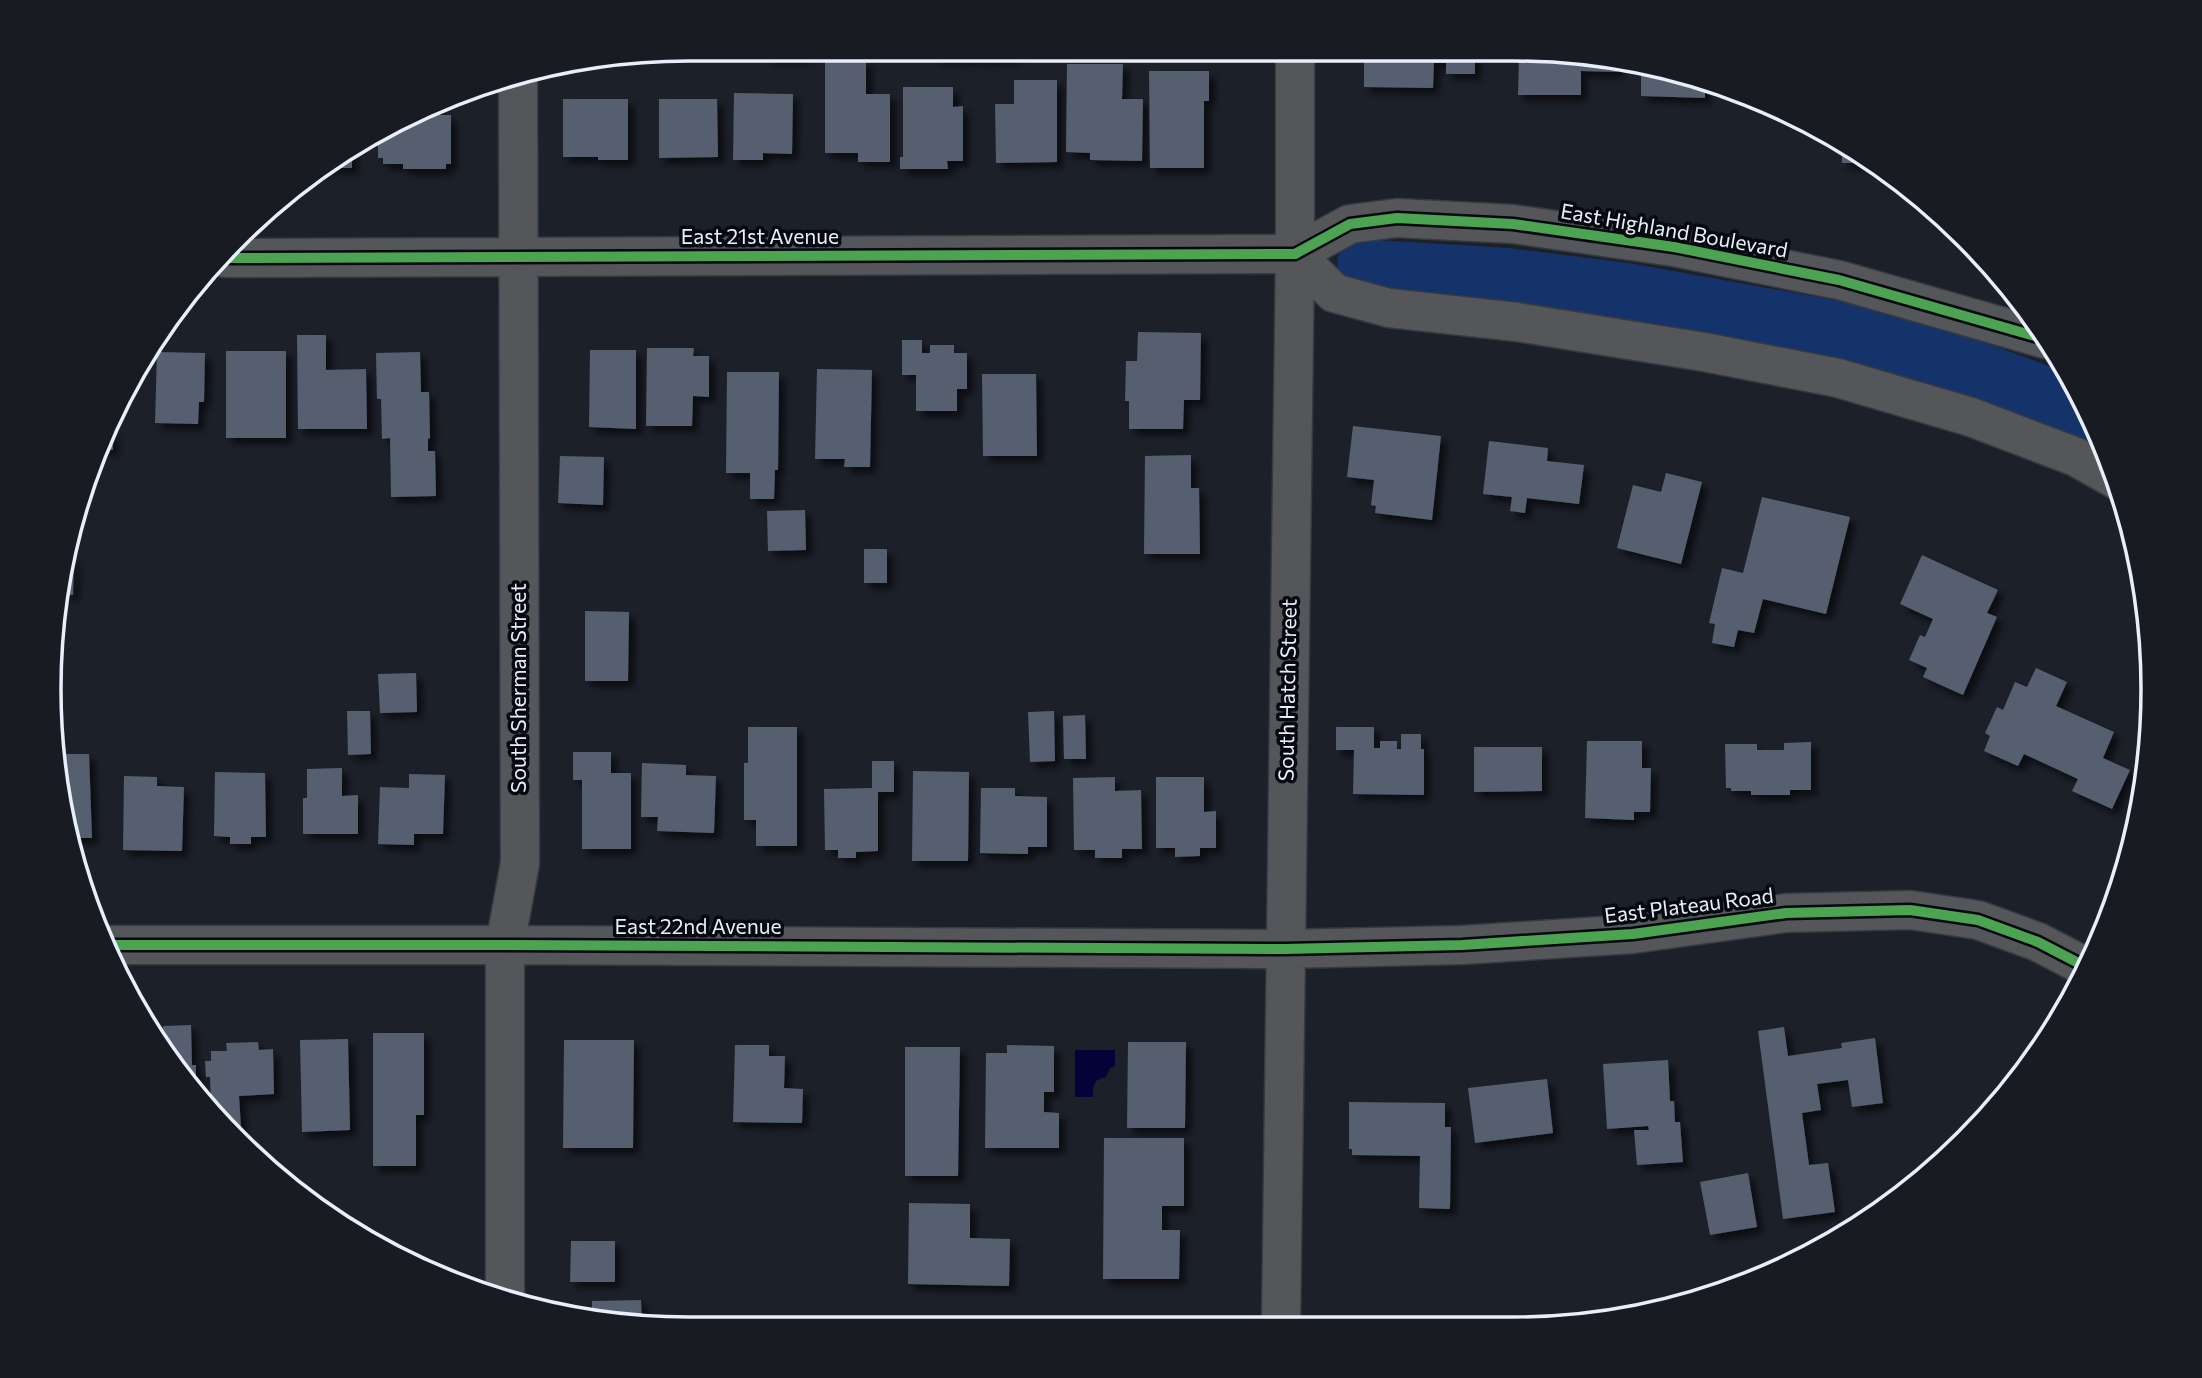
<svg xmlns="http://www.w3.org/2000/svg" width="2202" height="1378" viewBox="0 0 2202 1378" font-family="Commissioner,sans-serif">
	<style>
		.green { fill: #15336b }
		.water { fill: #03033a }
		.building { fill: #555f70; filter: url(#shadow) }
		.lines { fill: none; stroke-linecap: round; stroke-linejoin: round }
		.minor-casing { stroke: #353a41; stroke-width: 41 }
		.minor { stroke: #545659; stroke-width: 38 }
		.cycleway-casing { stroke: #06090f; stroke-width: 15 }
		.cycleway { stroke: #4ca352; stroke-width: 10 }
		.labels { text-anchor: middle; stroke-width: 7; stroke-linejoin: round; paint-order: stroke }
		.street-label { font-size: 21px; fill: #e9effa; stroke: #06090f }
		.rim { fill: none; stroke: #e9effa; stroke-width: 3.5 }
	</style>
	<defs>
		<filter id="shadow"><feDropShadow dx="6" dy="6" stdDeviation="3.5" flood-color="#0009"/></filter>
	</defs>
	<rect width="100%" height="100%" fill="#1c2029"/>
	<!-- green -->
	<path class="green" d="M1361 239 1508 248 1629 263 1840 301 1992 345 2070 374 2109 462 2085 449 1356 291C1341 276 1333 273 1340 250Z"/>
	<!-- water -->
	<path class="water" d="M1075 1050H1115V1066L1110 1068 1106 1077C1093 1079 1093 1086 1093 1097H1075Z"/>
	<!-- building -->
	<path class="building" d="M769 49 807 50V57L769 58Z
		M936 50 974 51V59L936 58Z
		M977 51H1015V58L977 59Z
		M1364 53 1475 54V74H1446V63H1434L1433 88 1364 87Z
		M1519 54H1596L1618 60 1617 72 1581 71V95H1518Z
		M825 60H866V94H890V162H858V153H825Z
		M1067 64H1123L1122 99H1143L1142 161 1090 160V153L1066 152Z
		M1641 66 1705 84V98L1641 96Z
		M1149 71H1209V101H1204V168H1150Z
		M1014 80H1057V162L996 163 995 104H1014Z
		M903 87H953V107L963 106V161H947L948 169H900V157H903Z
		M734 93 793 94 792 154 763 153V160H733Z
		M563 99H628V160H598V157H563Z
		M659 99H717L718 157 659 158Z
		M437 106V115H451V164H446V169H403V164H383V158H378V135H383V133Z
		M1842 147 1856 154 1871 163H1842Z
		M352 148V168H322L333 157Z
		M1138 332 1201 333 1200 400H1184L1183 429H1129V401H1125L1126 361H1137Z
		M297 335H326V370L366 369 367 429H298Z
		M902 340H922V353H930V345H954V353H967V389H957V411H916V375H902Z
		M647 348H694L693 356H709V397L693 396 692 426H646Z
		M590 350H636V429L589 427Z
		M226 351H286V438H226Z
		M157 352 205 353 204 402H199L198 424 155 423Z
		M420 352 421 392H429L430 438 428 439V451H435L436 496 391 497 390 438 382 439 381 399H377L376 353Z
		M817 369 872 370 870 467H844L845 459H815Z
		M727 372H779L778 470H775L774 499H750V473H726Z
		M982 374H1036L1037 456H983Z
		M1353 426 1441 436 1432 520 1375 513 1376 506 1371 505 1374 480 1347 477Z
		M113 427V450H101L109 434Z
		M1489 441 1548 448 1547 461 1584 465 1579 504 1527 498 1525 513 1510 511 1512 497 1483 494Z
		M1191 455V488H1199L1200 554H1144L1145 456Z
		M560 456 604 457 603 505 558 503Z
		M1666 473 1702 482 1681 564 1617 548 1633 485 1661 492Z
		M1762 497 1850 517 1826 614 1763 599 1754 633 1738 630 1734 647 1712 643 1715 624 1709 623 1722 568 1743 573Z
		M805 510 806 550 768 551 767 511Z
		M864 549H887V583H864Z
		M1922 555 1998 590 1987 613 1997 617 1963 695 1923 677 1927 668 1909 660 1920 635 1925 637 1933 619 1900 604Z
		M71 556H74L73 595H64Z
		M585 611 629 612 628 681H585Z
		M2036 668 2067 682 2056 706 2114 732 2103 758 2130 770 2112 809 2072 791 2078 779 2024 754 2018 766 1984 751 1990 736 1985 733 1997 707 2003 710 2015 682 2027 687Z
		M416 673 417 712 380 713 378 674Z
		M347 711H370L371 754 348 755Z
		M1054 711 1055 761 1030 762 1028 712Z
		M1085 715 1086 759H1064L1063 716Z
		M748 727H797V846H756V820H744V763H748Z
		M1336 727H1374V748H1380V741H1397V749H1401V734H1421V749H1424V795L1353 794 1354 750H1336Z
		M1587 741H1642V768H1651L1650 812H1634V820L1585 818Z
		M1811 742V790H1790V795H1751V791H1731V788H1726L1725 744H1757V750H1784V743Z
		M1474 747H1542V791L1474 792Z
		M573 752H611V773H631V849H582V780H573Z
		M58 754H89L92 838H69Z
		M872 761H894V792H878V851L856 852V858H838V850H825L824 789 872 788Z
		M642 763 686 765V775L716 776 714 833 657 831 658 817H641Z
		M342 768V796L358 795V834H303V798H307V769Z
		M913 771 969 772 968 861H912Z
		M215 772 265 773 266 837H251V844H230V837L214 836Z
		M409 774 445 775 443 834H414V845L378 844 380 787 409 788Z
		M124 776 157 777V786L184 787 182 851 123 850Z
		M1115 777V791L1141 790 1142 849H1122V858H1095V850H1074L1073 778Z
		M1156 777H1204V812L1216 811V848H1200V856L1175 857V848H1156Z
		M981 788H1015V796L1047 797V847H1028V854L980 853Z
		M191 1025 192 1065H196V1086L164 1052 163 1026Z
		M1784 1027 1788 1056 1842 1048 1841 1043 1875 1038 1883 1103 1852 1107 1848 1080 1817 1084 1821 1110 1802 1113 1809 1165 1828 1163 1835 1212 1783 1219 1758 1031Z
		M373 1033H424V1115H416V1166H373Z
		M348 1039 350 1130 302 1132 300 1040Z
		M564 1040H634L633 1148H563Z
		M258 1042 259 1050 273 1049 274 1094 239 1096 241 1127 235 1128 211 1102 210 1077H206L205 1061H211V1051H227L226 1043Z
		M1128 1042H1186L1185 1128H1127Z
		M735 1045H769V1056H785L784 1088 803 1089 802 1123 733 1122Z
		M1007 1045 1054 1046V1092H1044V1112L1059 1113V1148H985L986 1053H1007Z
		M905 1047H960L958 1176H905Z
		M1668 1060 1670 1101H1674L1675 1122H1680L1683 1162 1637 1165 1634 1130H1649L1648 1126 1607 1129 1603 1064Z
		M1547 1079 1553 1133 1475 1143 1468 1088Z
		M1349 1102 1445 1103V1127H1451L1450 1209 1419 1208 1420 1156 1352 1155V1149H1349Z
		M1104 1138H1184V1206H1162V1230H1180L1179 1279H1103Z
		M1748 1173 1757 1227 1710 1235 1700 1182Z
		M909 1203 970 1204V1238L1010 1239 1009 1286 908 1284Z
		M571 1241H615V1282H570Z
		M641 1300 642 1324H606L592 1320V1301Z"/>
	<g class="lines">
		<defs>
			<path id="minor" d="M1295 254 1334 293 1389 308 1517 322 1704 352 1838 378 1971 417 2076 457 2117 480
				M225 258 1295 254 1350 224 1397 218 1513 224 1674 247 1839 280 2045 339
				M112 945H505L1284 949 1462 945 1633 934 1786 913 1910 910 1978 920 2038 942 2088 968
				M505 1297V945L520 863 518 77
				M1281 1326 1295 254V53"/>
		</defs>
		<!-- minor casing -->
		<use href="#minor" class="minor-casing"/>
		<!-- minor -->
		<use href="#minor" class="minor"/>
		<defs>
			<path id="cycleway" d="M225 258 1295 254 1350 224 1397 218 1513 224 1674 247 1839 280 2045 339
				M112 945H505L1284 949 1462 945 1633 934 1786 913 1910 910 1978 920 2038 942 2088 968"/>
		</defs>
		<!-- cycleway casing -->
		<use href="#cycleway" class="cycleway-casing"/>
		<!-- cycleway -->
		<use href="#cycleway" class="cycleway"/>
	</g>
	<g class="labels">
		<!-- street labels -->
		<g class="street-label">
			<text transform="translate(1674 231) rotate(10)" y="7">East Highland Boulevard</text>
			<text x="760" y="244">East 21st Avenue</text>
			<text transform="translate(519 688) rotate(-90)" y="7">South Sherman Street</text>
			<text transform="translate(1288 690) rotate(-89)" y="7">South Hatch Street</text>
			<text transform="translate(1689 906) rotate(-7)" y="7">East Plateau Road</text>
			<text x="698" y="934">East 22nd Avenue</text>
		</g>
	</g>
	<!-- crop -->
	<path d="M0 0H2202V1378H0ZM689 61H1513A628 628 0 0 1 2141 689V689A628 628 0 0 1 1513 1317H689A628 628 0 0 1 61 689V689A628 628 0 0 1 689 61Z" fill="#181b22" fill-rule="evenodd"/>
	<path class="rim" d="M689 61H1513A628 628 0 0 1 2141 689V689A628 628 0 0 1 1513 1317H689A628 628 0 0 1 61 689V689A628 628 0 0 1 689 61Z"/>
</svg>
